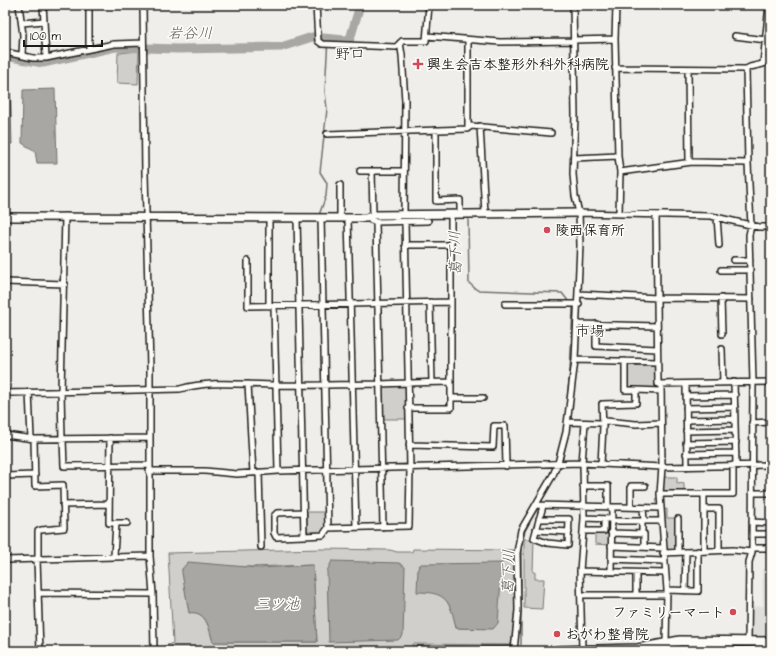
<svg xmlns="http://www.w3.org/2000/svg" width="776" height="656" viewBox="0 0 776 656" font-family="'Architects Daughter','Klee One',sans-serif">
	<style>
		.built { fill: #e0deda }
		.green { fill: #d0cfcc; stroke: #767674; fill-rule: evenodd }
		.water { fill: #a8a7a3; stroke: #706f6d }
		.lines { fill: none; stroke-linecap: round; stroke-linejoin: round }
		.stream { stroke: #706f6d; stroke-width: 1.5 }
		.river { stroke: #a8a7a3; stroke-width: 9 }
		.street-casing { stroke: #1c1c1c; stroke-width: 8 }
		.secondary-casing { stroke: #1c1c1c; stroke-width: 10 }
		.highway-casing { stroke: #1c1c1c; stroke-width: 12 }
		.street { stroke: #fdfcf7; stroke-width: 5 }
		.secondary { stroke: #fdfcf7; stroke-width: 7 }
		.highway { stroke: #fdfcf7; stroke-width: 9 }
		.poi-dot { fill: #d1495b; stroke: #fdfcf7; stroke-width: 1.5 }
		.labels { text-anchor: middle; stroke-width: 3; stroke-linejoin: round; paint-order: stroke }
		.poi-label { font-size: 14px; font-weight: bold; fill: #1c1c1c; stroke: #fdfcf7; text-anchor: start }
		.water-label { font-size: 15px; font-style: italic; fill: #5b5b59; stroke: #fdfcf7 }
		.neighbourhood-label { font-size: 15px; fill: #1c1c1c; stroke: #fdfcf7 }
	</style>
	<rect width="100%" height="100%" fill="#f0eeea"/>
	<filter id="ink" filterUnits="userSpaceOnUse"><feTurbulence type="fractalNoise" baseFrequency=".025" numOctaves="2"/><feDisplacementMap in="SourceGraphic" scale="8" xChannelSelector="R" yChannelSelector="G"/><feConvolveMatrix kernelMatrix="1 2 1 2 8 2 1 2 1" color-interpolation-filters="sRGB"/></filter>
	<g filter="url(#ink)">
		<!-- built -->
		<path class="built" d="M762 569H771V637L753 636 751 632V607L763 606Z"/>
		<!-- green -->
		<path class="green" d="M139 51 138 84 117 83 118 53Z
			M627 363 655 364 656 389 627 388Z
			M406 384V419H382L381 385Z
			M663 477H677V484L684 483V492H662Z
			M667 509V518H676V551H665L663 510Z
			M307 512H326V529L322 533H310L307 530Z
			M605 521H610L609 545 595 544V532H605Z
			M524 539H534L533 572H535V579H544L542 609 524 608Z
			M322 549 390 550 397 552H412L413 549 514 550 515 606 512 642 510 645 413 644 411 649H161L162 647 173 643 168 553ZM313 565 317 642H213C209 629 207 611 189 612L182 569ZM418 565 493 628H456L453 612 445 598 434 592Z"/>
		<!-- water -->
		<path class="water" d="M5 72 10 75 12 144H5Z
			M55 89 57 163H37L35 151 22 143 23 90Z
			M332 561 399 563 405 567 403 635 398 640 329 642 327 571Z
			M188 562 259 568 313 565 317 642H213C209 629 207 610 189 613L182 573V569Z
			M502 563 498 623 493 629 456 628C450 600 446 592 417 592L418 568 421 564Z"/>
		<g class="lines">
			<!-- stream -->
			<path class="stream" d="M319 215 326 196 327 183 320 172 327 109 325 91 328 38
				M359 215H367
				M453 218H468L469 283 477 290 562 293 569 302
				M565 423 570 370 573 308 571 305
				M562 462 568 434
				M540 504 561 465
				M521 645V548L525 531 538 507
				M414 646 510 647"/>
			<!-- river -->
			<path class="river" d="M5 56 43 63 115 47 178 49 281 47 312 37 345 40 350 39 358 12V5
				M670 651 672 649 687 646 771 649"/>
			<defs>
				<path id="street" d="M19 5 23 35 22 55
					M89 5V49
					M143 5 145 174 150 367V556L153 594 154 651
					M316 5 318 41 322 44 396 47 402 41H426L429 5
					M616 5 615 39 618 156 620 172 619 214
					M44 21 46 58
					M22 23 44 21 43 5
					M427 36 500 42 574 41
					M735 36 766 40
					M468 40V128
					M574 40 615 39
					M400 43 402 55 405 101 404 214
					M5 52 33 58H46L114 44 143 43
					M763 62 771 61
					M615 68 746 69 750 67 763 64 769 5
					M688 69 689 162
					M746 69 748 163 751 226 749 235 753 382 752 552 749 562 748 642
					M480 126 485 213
					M436 130V201L460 200V214
					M327 134 467 129 471 126 551 133
					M574 158 618 156
					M360 171H404
					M372 171 373 215
					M620 172 692 162 748 163
					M340 185V218
					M579 213 711 216 759 227H771
					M656 215 658 384 771 382
					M717 217 719 245
					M269 218V306
					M297 218 304 536 323 535 328 528 409 526 410 468 405 222
					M321 218 328 528
					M348 218 356 527
					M366 218 376 222 428 221
					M376 222 383 527
					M405 245H451
					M734 260H750
					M248 261V306L451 302
					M721 270H750
					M5 282 65 284
					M579 294 658 298 751 299
					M721 298 722 334
					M430 302 432 382
					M505 304H579
					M274 306 278 471
					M578 324 657 326
					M596 324V346L657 349
					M722 349 723 383
					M575 360 657 362
					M625 361V390H636
					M734 382 736 465
					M248 384 253 473
					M661 384 662 467 660 494 667 590 666 644
					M686 384 687 467
					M29 392 31 438
					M5 393 180 389C211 380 244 385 277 385 335 386 393 383 451 382V214
					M686 396 735 395
					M451 398H483
					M408 408H451V382
					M686 408 735 407
					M686 420 735 419
					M568 422 601 423 606 421 636 424 661 423
					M752 423 771 422
					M686 431 735 430
					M5 435 34 439 149 438
					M110 438 109 523H127
					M34 439 35 486 63 485 64 528 41 530 38 531V559
					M62 439 61 391 65 216
					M63 439 64 466 149 465
					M686 443 736 442
					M409 445 493 447 494 426H505L506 466
					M686 454 736 453
					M582 463 585 423
					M601 464 603 426 602 404 636 403V390L661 391
					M149 471H205L237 474 278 471 582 463 662 467 771 465
					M259 472 261 547
					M5 476 35 475
					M583 486H608V507
					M752 493H771
					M660 494H733V465
					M704 494V551
					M63 505 109 504
					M536 505 661 508
					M631 507V486H645
					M643 508 644 521
					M704 509H719V550
					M303 512 277 513 274 516V533L276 537 304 536
					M584 518 612 519
					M539 519H569L568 545 547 543 534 538 543 506
					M678 519V552
					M612 521H662
					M642 522V534
					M752 522 771 523
					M536 530 569 532
					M583 531H604V519
					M611 533 644 534V547
					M752 534H771
					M611 546 663 548
					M752 548H771
					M663 553 733 550 752 552
					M114 556 116 523
					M37 559 40 651
					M611 559 664 561
					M5 560 150 556
					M580 571 665 573
					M611 572 612 507
					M667 590 698 591V551
					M685 591 686 552
					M38 593 153 594
					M581 595H667
					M636 595V573
					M582 650 580 571 584 518 583 463
					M514 651 518 610 517 553 521 530 553 475 558 463 566 432 575 360 580 245 579 213 575 196 573 174 575 115 573 5
					M681 651H749"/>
				<path id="secondary" d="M5 217 366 218 373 215 579 213"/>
				<path id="highway" d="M558 651 638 649 680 641 771 642"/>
			</defs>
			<!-- street casing -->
			<use href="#street" class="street-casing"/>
			<!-- secondary casing -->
			<use href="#secondary" class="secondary-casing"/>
			<!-- highway casing -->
			<use href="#highway" class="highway-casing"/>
			<!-- street -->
			<use href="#street" class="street"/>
			<!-- secondary -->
			<use href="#secondary" class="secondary"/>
			<!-- highway -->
			<use href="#highway" class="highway"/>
		</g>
	</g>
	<!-- markers -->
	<g class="poi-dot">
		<path d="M416 58h4v4h4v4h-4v4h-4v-4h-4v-4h4z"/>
		<circle cx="547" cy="230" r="4"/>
		<circle cx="733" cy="612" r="4"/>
		<circle cx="557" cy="634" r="4"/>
	</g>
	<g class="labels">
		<!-- poi labels -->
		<g class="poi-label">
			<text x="427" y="69">興生会吉本整形外科外科病院</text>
			<text x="555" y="235">陵西保育所</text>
			<text x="725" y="617" text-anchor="end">ファミリーマート</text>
			<text x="565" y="639">おがわ整骨院</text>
		</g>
		<!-- water labels -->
		<g class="water-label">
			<text x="190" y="38">岩谷川</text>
			<text transform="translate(455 253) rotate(-91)" y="5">葛下川</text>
			<text transform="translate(508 572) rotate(-89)" y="5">葛下川</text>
			<text x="277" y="609">三ツ池</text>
		</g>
		<!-- neighbourhood labels -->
		<g class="neighbourhood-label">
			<text x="350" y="59">野口</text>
			<text x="590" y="336">市場</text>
		</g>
	</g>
	<!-- margin -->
	<rect width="776" height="656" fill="none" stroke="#fdfcf7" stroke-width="20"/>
	<rect x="10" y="10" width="756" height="636" fill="none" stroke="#1c1c1c" stroke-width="1.5" filter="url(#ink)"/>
	<!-- scale -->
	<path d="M24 40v6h78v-6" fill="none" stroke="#1c1c1c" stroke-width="2"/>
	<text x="30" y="40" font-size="12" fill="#1c1c1c" stroke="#fdfcf7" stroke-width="3" paint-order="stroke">100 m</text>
</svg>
